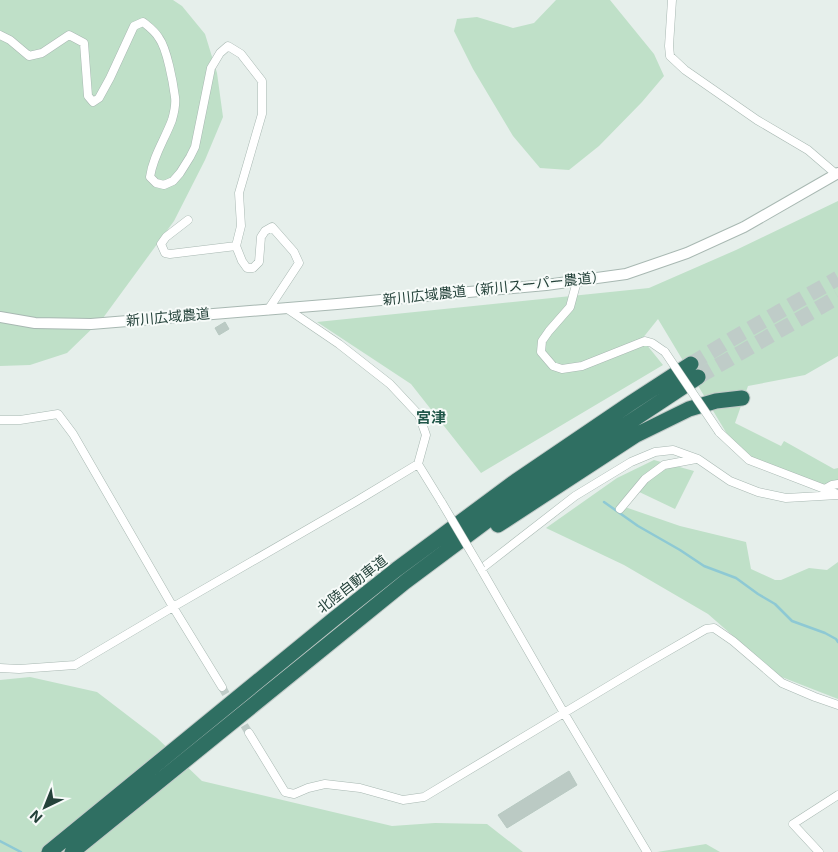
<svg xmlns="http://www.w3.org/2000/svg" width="838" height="852" viewBox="0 0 838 852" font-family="Inter,'Noto Sans JP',sans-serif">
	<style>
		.green { fill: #bfe0c8 }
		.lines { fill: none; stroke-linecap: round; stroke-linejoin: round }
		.stream { stroke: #8ec9d4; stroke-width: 2.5 }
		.building { fill: #bbcac4; stroke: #b8c9c2 }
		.minor-tunnel { stroke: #bfccc8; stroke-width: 8; stroke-dasharray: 8 4; stroke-linecap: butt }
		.motorway-tunnel { stroke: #bfccc8; stroke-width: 15; stroke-dasharray: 15 8; stroke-linecap: butt }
		.minor-casing { stroke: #a8b8b2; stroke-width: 9 }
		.tertiary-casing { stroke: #a8b8b2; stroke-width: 12 }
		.motorway-casing { stroke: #c2cac8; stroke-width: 17 }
		.minor { stroke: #fff; stroke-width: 8 }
		.tertiary { stroke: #fff; stroke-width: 10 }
		.motorway { stroke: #2f6f62; stroke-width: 15 }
		.minor-bridge-casing { stroke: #a8b8b2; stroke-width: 9; stroke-linecap: butt }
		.minor-bridge { stroke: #fff; stroke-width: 8 }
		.labels { text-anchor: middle; stroke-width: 4; stroke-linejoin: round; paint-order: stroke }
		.street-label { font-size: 14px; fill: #24423a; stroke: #f7fbf9 }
		.neighbourhood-label { font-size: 15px; font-weight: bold; fill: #1f5548; stroke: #f7fbf9 }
	</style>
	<rect width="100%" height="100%" fill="#e6efeb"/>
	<!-- green -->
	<path class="green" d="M0 0H173L182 6 205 34 217 73 223 117 205 160 174 221 103 318 67 353 30 365 0 366Z
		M556 0H610L654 54 664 76 642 102 599 146 569 170 540 168 513 136 473 69 454 31 457 19 477 17 513 28 534 23Z
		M838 201V356L805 375 748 386 735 423 781 446 784 441 834 469 838 468V480L815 488 777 475 742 459 658 319 642 339 663 365 481 473 411 384 317 322 649 288 736 250Z
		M654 460 694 471 675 509 633 489 622 506 680 526 746 542 751 569 775 580H781L809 568 827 570 838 562V699L779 676 708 614 624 565 546 528 617 478Z
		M30 677 97 692 157 738 202 781 392 826 435 823 487 824 523 852H0V680Z
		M706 844 720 852H657Z"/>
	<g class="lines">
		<!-- stream -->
		<path class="stream" d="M604 502 638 526 680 550 704 566 736 578 758 594 775 604 792 621 825 633 836 639 838 642
			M0 841 21 852"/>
	</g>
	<!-- building -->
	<path class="building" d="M225 322 229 329 219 335 215 328Z
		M569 771 577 785 507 828 498 815Z"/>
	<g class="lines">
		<!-- minor-tunnel -->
		<path class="minor-tunnel" d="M222 687 232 705
			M238 715 249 733"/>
		<!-- motorway-tunnel -->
		<path class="motorway-tunnel" d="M691 364 732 339 838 278
			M698 377 838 297"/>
		<defs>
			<path id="minor" d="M672 0 669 46 670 56 685 70 757 120 808 150 836 174H838
				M0 35 10 40 29 56 42 53 69 35 84 43 88 96 93 102 99 98 110 78 134 26 143 22C148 26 155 31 159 38 167 49 173 82 175 97 176 104 174 113 172 120 165 139 153 156 150 177L156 183 164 185 173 181 180 173 190 157 195 147 211 68 220 53 228 46 241 54 262 81V114L239 193 241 226 236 246 242 261 247 268H253L259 262 261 237 265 231 272 227 294 252 299 263 268 310
				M188 220 166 237 161 244 165 253 170 254 236 246
				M577 281 570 307 549 331 542 341 541 352 553 366 562 369 582 366 645 341 652 343 665 352
				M0 420H20L58 414 73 434 173 607 222 687
				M719 432 749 460 835 493
				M418 464 442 503
				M825 489 832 485 838 484
				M620 509 645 479 664 465 696 459
				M0 668 19 669 75 665 173 607 355 502 418 464 426 435 419 415 390 384 339 344 286 308
				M249 733 285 792 294 794 308 788 325 784 360 788 403 800 424 797 642 666 706 629 714 628 733 641 782 683 815 697 838 705
				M647 852 564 713 481 569 575 496 631 462 655 452 673 450 698 459 730 481 758 492 786 498 838 495
				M819 852 793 824 838 795"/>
			<path id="tertiary" d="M0 317 35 323 91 324 337 304 546 285 626 274 687 253 744 227 838 173"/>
			<path id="motorway" d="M498 525 636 435 689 409 716 401 742 398
				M49 852 334 619 397 569 516 481 631 403 691 364
				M72 852 405 582 527 491 580 455 698 377"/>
		</defs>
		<!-- minor casing -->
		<use href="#minor" class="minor-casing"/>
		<!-- tertiary casing -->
		<use href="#tertiary" class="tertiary-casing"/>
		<!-- motorway casing -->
		<use href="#motorway" class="motorway-casing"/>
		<!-- minor -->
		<use href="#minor" class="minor"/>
		<!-- tertiary -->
		<use href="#tertiary" class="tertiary"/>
		<!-- motorway -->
		<use href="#motorway" class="motorway"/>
		<defs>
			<path id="minor-bridge" d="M665 352 719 432
				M442 503 481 569"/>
		</defs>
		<!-- minor-bridge casing -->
		<use href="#minor-bridge" class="minor-bridge-casing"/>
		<!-- minor-bridge -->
		<use href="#minor-bridge" class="minor-bridge"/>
	</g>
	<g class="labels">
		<!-- street labels -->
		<g class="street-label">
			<text transform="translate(494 288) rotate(-6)" y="5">新川広域農道（新川スーパー農道）</text>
			<text transform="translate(168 317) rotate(-5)" y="5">新川広域農道</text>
			<text transform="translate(352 584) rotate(-38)" y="5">北陸自動車道</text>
		</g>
		<!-- neighbourhood labels -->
		<g class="neighbourhood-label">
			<text x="431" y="423">宮津</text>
		</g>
	</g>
	<!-- north arrow -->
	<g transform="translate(45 807) rotate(223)" stroke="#f7fbf9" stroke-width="4" paint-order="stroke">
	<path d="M0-4L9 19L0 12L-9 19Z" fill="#24423a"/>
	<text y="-8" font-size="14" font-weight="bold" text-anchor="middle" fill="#24423a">N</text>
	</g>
</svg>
